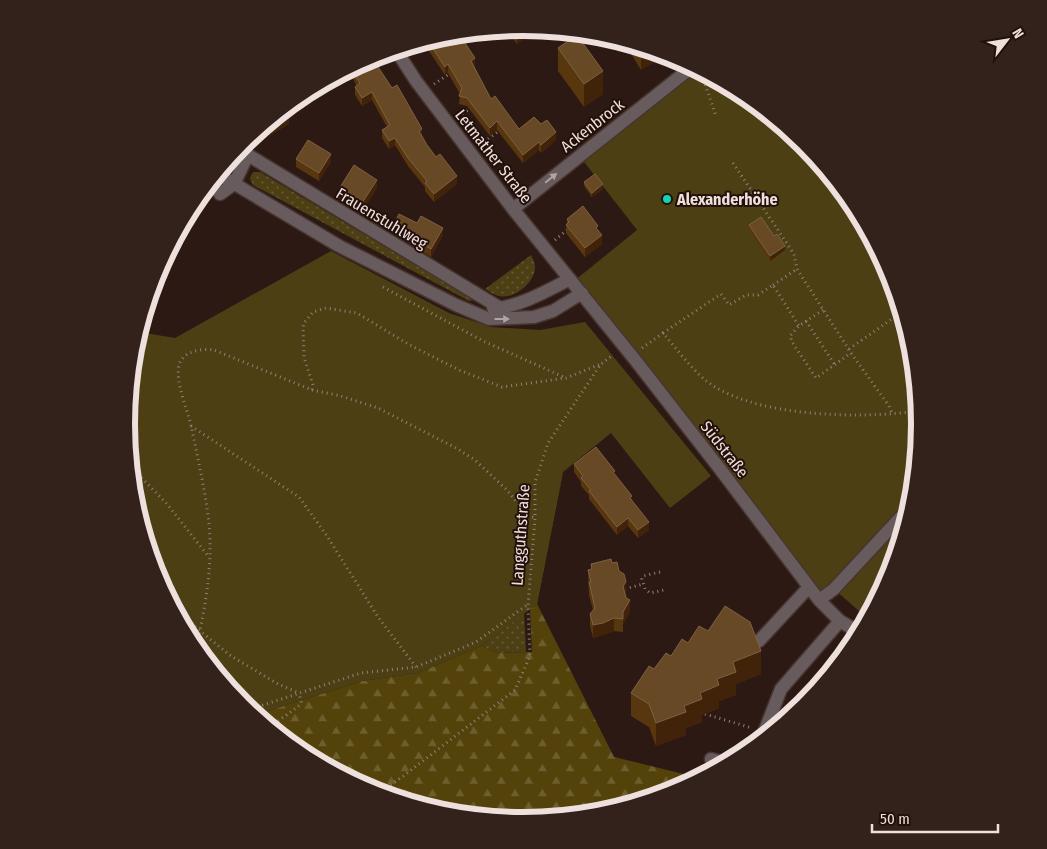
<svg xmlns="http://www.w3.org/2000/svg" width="1047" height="849" viewBox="0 0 1047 849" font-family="'Fira Sans Condensed',sans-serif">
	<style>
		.grass { fill: url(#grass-dots) }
		.forest { fill: url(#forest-firs) }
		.green { fill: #4c3f14 }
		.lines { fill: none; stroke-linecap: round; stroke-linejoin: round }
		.minor-casing { stroke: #483530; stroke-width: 15 }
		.path { stroke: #91807b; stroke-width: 3; stroke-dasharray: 1 4; stroke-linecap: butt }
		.minor { stroke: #675b5d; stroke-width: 12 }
		.wall { fill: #58370f }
		.shaded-wall { fill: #402308 }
		.building { fill: #684925; stroke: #7d6142 }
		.oneway { fill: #b1a4a3 }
		.poi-dot { fill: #0ed5b4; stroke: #23100b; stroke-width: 2 }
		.labels { text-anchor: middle; stroke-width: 4; stroke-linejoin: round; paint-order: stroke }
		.street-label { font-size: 16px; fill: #eee0dc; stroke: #23100b }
		.poi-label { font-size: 16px; font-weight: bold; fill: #eee0dc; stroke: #23100b; text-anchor: start }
		.rim { fill: none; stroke: #eee0dc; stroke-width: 6 }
	</style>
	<defs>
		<pattern id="grass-dots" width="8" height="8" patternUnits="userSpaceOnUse" patternTransform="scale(1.25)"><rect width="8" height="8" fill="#4c3f14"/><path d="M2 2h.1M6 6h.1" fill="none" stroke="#665a36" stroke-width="1.8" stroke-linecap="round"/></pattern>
		<pattern id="forest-firs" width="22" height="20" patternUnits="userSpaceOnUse" patternTransform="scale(1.25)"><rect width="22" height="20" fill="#53430a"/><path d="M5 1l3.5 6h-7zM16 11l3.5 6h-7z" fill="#6c5e2d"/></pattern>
	</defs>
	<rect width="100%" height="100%" fill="#2d1914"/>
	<!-- grass -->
	<path class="grass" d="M254 172H260L474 300 469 301 253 185 250 179 251 175Z
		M531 255C533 259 535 263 535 266 536 282 514 300 499 296 494 295 489 291 485 289Z
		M524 613 526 652 497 653 481 646Z"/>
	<!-- forest -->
	<path class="forest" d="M563 472 537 604 614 757 700 778 675 791 601 814 523 821 446 814 371 791 303 754 255 715 362 681 418 673 481 646 497 653 532 652 530 609Z"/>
	<!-- green -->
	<path class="green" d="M696 69 744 95 804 144 854 204 890 273 913 347 920 425 913 502 890 577 868 619 834 589 821 596 574 281 637 230 581 158Z
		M331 251 449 313 491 327 540 330 585 322 711 476 670 508 611 433 563 472 537 604 481 646 418 673 362 681 255 715 243 705 193 645 157 576 134 502 127 424 134 347 139 332 175 338Z"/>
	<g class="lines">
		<defs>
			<path id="minor" d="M396 50 416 81 513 209 636 361 720 469 819 600 840 621 860 633
				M248 155 500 308
				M218 174 339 246 456 305 489 319 534 317 553 311 582 293
				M220 194 234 184 248 155 243 144
				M513 209 692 67
				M493 308C515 309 551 289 570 279
				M819 600 834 589 912 505
				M759 641 809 587
				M761 740 781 689 840 621
				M711 759 727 763"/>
		</defs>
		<!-- minor casing -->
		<use href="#minor" class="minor-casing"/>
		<!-- path -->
		<path class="path" d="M702 75 716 116
			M434 84 452 72
			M458 116 472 108
			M480 145 499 131
			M733 163 794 254 797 269 851 353 889 406 892 413
			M555 240 568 229
			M773 285 797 269
			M383 287 483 341 566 378
			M823 310 799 326 790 336 792 342 816 378 851 353
			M806 321 835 365
			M663 333 721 294 729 305 746 295H758L773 285 799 326
			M642 348 663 333C676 348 689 366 704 379 750 418 862 419 919 411
			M849 349 902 312
			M312 390 341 396 378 408 456 448 475 460 507 490 527 515 535 518
			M191 426 299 497 327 536 378 617 416 667
			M131 467 167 504 209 557
			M660 572 643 576 642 579 645 589 650 593 664 590
			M625 589 643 584
			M170 602 200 631 231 656 278 684 299 693
			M196 648C206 605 214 559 208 515 204 485 197 455 191 425 187 409 175 381 179 365 183 351 202 348 214 350L312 390 313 385 304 357 303 327 304 323 313 312 326 308 357 313 408 344 459 370 502 387 566 378 601 364
			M248 710 361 673 416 667 476 642 527 605
			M705 714 752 728
			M270 727 300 705 301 702 299 693
			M378 793 402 777 515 690 530 656 528 605 535 518V482L548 443 601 364 613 355"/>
		<!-- minor -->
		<use href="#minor" class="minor"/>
	</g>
	<!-- wall -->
	<path class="wall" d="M524 28 517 44 507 29Z
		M446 35 475 66 474 67 491 99 519 129 541 124 556 140 541 153 539 150 523 163 497 130 490 136 467 106 459 104 460 94 448 73 445 75 423 42Z
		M624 42 664 54V56L641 70Z
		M558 48 603 94 584 107 558 71Z
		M372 58 427 145 457 184 434 202 425 191V187L408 166 395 145 389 149 382 138V130L387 127 372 100 362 106 355 95V87L357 86 348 70Z
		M285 109 289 124 265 138 260 129Z
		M296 159 331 162 319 181 296 167Z
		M584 182 603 189 592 197 584 186Z
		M377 188 362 212 339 198V189Z
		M567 219 598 231 602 244 585 257 566 233Z
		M417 223 443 235 431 257 393 233V226Z
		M749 225 774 236 785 250 770 261 749 229Z
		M574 464 615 475 632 500 649 530 638 538 628 526 617 535 589 499V495L581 486V482L574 472Z
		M612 563 626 594 630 612 623 624V632L614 631 603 635 593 638 590 626V614L593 610 589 595 588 570 591 569V564Z
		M688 643 761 674 736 684V695L719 701V708L702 715V722L686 728V735L656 746 649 727 631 716V693L654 669Z"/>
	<!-- shaded-wall -->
	<path class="shaded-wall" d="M517 28H524L541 29 517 44Z
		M641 47 664 54V56L641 70Z
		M475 58V66L471 69V61Z
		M448 64V73L445 75V67Z
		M603 71V94L584 107V84Z
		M372 92V100L362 106V98Z
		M289 116V124L265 138V129Z
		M497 121V130L490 136V128Z
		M422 129V137L419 131Z
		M556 132V140L541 153V145Z
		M395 138V145L389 149V141Z
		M539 142V150L523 163V155Z
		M331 154V162L319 181V173Z
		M457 176V184L434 202V194Z
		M377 180V188L362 212V203Z
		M603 184V189L592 197V193Z
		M443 228V235L431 257V249Z
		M602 235V244L585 257V248Z
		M785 246V250L770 261V256Z
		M628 518V526L617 535V527Z
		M649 522V530L638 538V530Z
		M626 582V594L623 598V586Z
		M630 600V612L623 624V612Z
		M614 618V631L603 635 593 638V625Z
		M761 651V674L736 684V695L719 701V708L702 715V722L686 728V735L656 746V723L684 706 717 679 733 662Z"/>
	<!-- building -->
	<path class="building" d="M459 34 475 58 471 61 491 99 495 96 519 129 534 117 541 124 547 120 556 132 541 145 539 142 523 155 497 121 490 128 467 98 459 96 462 88 448 64 445 67 428 41 446 35Z
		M577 35 603 71 584 84 558 48Z
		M372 58 392 88 397 85 422 129 419 131 427 145 436 157 440 154 457 176 434 194 425 183 427 181 408 158 395 138 389 141 382 130 390 125 372 92 362 98 355 87 360 83 351 69Z
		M285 109 289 116 265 129 264 127Z
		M308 140 331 154 319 173 296 159Z
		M354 165 377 180 362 203 339 189Z
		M595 174 603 184 592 193 584 182Z
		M583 206 598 226 596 228 602 235 585 248 566 225 569 222 567 219Z
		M399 214 417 223 421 216 443 228 431 249 393 226Z
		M761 217 774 236 777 234 785 246 770 256 749 225Z
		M596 447 615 471 613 472 632 496 630 498 649 522 638 530 628 518 617 527 589 491 591 490 581 478 583 476 574 464Z
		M611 559 612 563 617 562 619 571 624 574 626 582 623 586 626 598 630 600 623 612V619L614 618 603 623 593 625 590 614 595 608 589 582H591L588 570 592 569 591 564Z
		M725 606 750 622 761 651 733 662 736 672 717 679 719 685 700 693 702 699 684 706 686 712 656 723 649 704 631 693 649 666 654 669 666 653 671 656 682 639 688 643 699 626 708 631Z
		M845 652 847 654 837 665Z"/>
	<!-- one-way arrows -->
	<defs><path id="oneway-solid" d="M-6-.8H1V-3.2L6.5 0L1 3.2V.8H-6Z" transform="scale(1.25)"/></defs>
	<g class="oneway">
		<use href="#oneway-solid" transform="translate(551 178) rotate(-39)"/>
		<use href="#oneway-solid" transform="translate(502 319)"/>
	</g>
	<!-- markers -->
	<circle class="poi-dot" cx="667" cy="199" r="5"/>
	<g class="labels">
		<!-- street labels -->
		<g class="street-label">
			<text transform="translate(592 125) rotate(-38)" y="6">Ackenbrock</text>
			<text transform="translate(494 156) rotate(52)" y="6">Letmather Straße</text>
			<text transform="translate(382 218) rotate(31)" y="6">Frauenstuhlweg</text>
			<text transform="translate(725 449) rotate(52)" y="6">Südstraße</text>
			<text transform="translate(520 535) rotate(-86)" y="6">Langguthstraße</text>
		</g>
		<!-- poi labels -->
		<g class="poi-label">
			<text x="677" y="205">Alexanderhöhe</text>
		</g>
	</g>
	<!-- crop -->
	<path d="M0 0H1047V849H0ZM135 424a388 388 0 1 1 776 0a388 388 0 1 1-776 0Z" fill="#33211c" fill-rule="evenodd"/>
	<path class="rim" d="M135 424a388 388 0 1 1 776 0a388 388 0 1 1-776 0Z"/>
	<!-- north arrow -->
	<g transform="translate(1007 40) rotate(59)" stroke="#23100b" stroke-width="4" paint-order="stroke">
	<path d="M0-4L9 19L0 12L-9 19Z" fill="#eee0dc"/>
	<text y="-8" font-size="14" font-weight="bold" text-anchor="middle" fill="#eee0dc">N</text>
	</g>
	<!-- scale -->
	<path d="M872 824v8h126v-8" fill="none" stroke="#eee0dc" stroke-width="2.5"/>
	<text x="880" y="824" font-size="15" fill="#eee0dc" stroke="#23100b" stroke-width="4" paint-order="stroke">50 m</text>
</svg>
